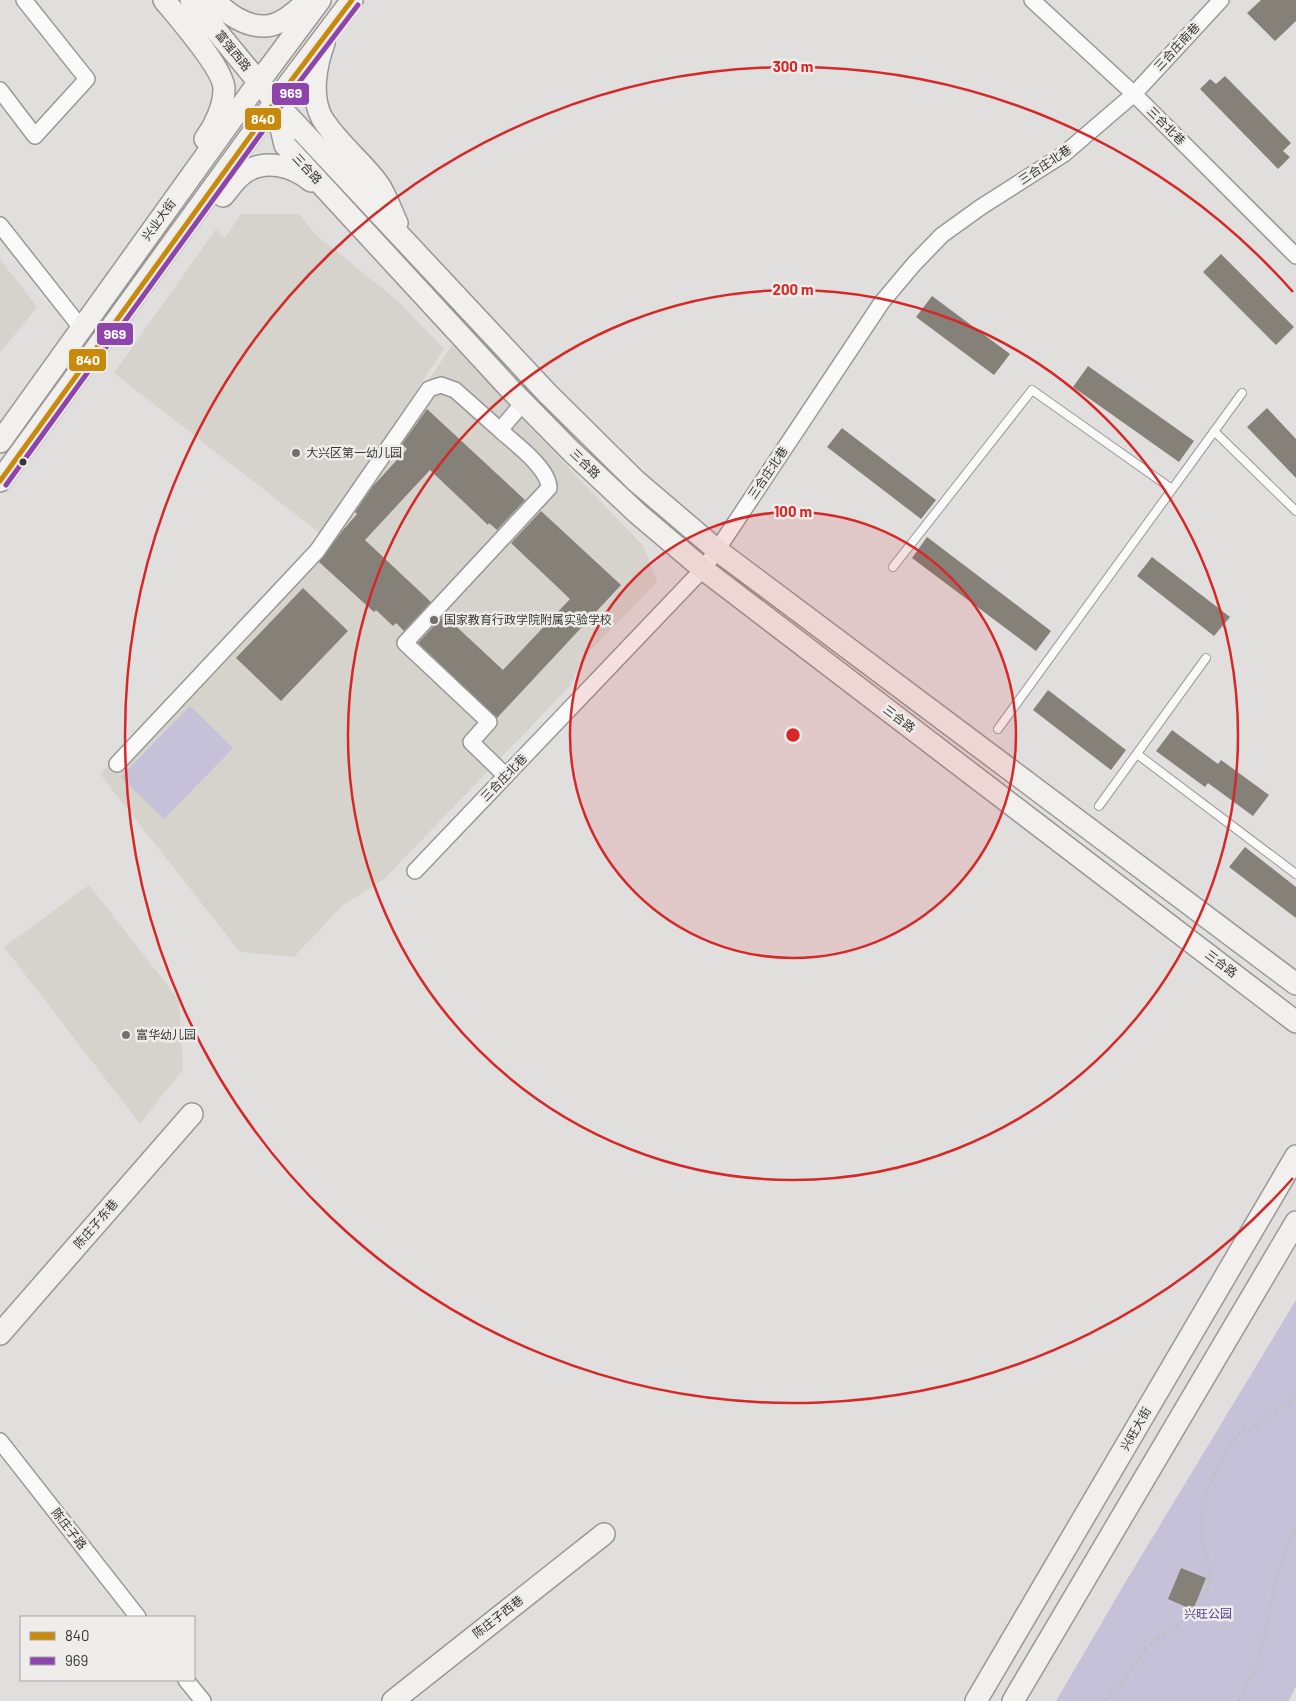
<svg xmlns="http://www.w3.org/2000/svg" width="1296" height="1701" viewBox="0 0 1296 1701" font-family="Barlow,'Noto Sans SC',sans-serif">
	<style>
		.built { fill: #d6d2cc }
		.green { fill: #c4c1d8 }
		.building { fill: #858178 }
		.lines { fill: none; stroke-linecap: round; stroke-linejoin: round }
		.lane-casing { stroke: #999896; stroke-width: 10 }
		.street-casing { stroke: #999896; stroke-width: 18 }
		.secondary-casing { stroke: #999896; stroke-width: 24 }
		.path { stroke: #c0bfbf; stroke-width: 2.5; stroke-dasharray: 4 4; stroke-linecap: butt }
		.lane { stroke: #fafafa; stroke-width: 8 }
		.street { stroke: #fafafa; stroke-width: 15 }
		.secondary { stroke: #f1f0ed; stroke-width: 21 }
		.bus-1-casing { stroke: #efede9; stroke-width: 9 }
		.bus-2-casing { stroke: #efede9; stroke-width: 9 }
		.bus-1 { stroke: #c78a0d; stroke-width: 5 }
		.bus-2 { stroke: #8e44ad; stroke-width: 5 }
		.ring { fill: none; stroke: #d62828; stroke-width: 2.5 }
		.poi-dot { fill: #72716f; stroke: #efede9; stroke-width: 2 }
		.bus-dot { fill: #363634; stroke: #efede9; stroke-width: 2 }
		.labels { text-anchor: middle; stroke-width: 5; stroke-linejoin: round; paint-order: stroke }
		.street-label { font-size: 12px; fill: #363634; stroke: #efede9 }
		.poi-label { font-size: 12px; fill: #363634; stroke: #efede9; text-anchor: start }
		.park-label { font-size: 12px; fill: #524193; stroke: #efede9 }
		.centre { fill: #d62828; stroke: #efede9; stroke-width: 2.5 }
		.ring-label { font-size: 15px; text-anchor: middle; font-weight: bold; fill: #d62828; stroke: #efede9; stroke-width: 5; stroke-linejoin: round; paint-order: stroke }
		.line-badge { stroke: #efede9; stroke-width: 2 }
		.badge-label { font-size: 14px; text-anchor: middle; font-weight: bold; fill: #fff }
	</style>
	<rect width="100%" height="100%" fill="#e1dfdd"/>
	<!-- built -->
	<path class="built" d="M241 214H299L315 234 399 302 444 349 321 534 114 373 216 229 225 238Z
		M0 259 37 307 0 353Z
		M452 345 644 547 657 582 584 657 569 687 384 879 343 905 294 957 240 952 100 774 322 543Z
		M89 885 179 1000 183 1069 140 1124 4 947Z"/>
	<!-- green -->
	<path class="green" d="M190 706 233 748 164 819 121 777Z
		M1296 1300V1686L1289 1701H1056L1125 1583Z"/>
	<!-- building -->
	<path class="building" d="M1261 0H1296V21L1275 41 1247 13Z
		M1225 76 1291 143 1283 151 1290 157 1278 169 1200 89 1210 79 1216 84Z
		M1221 254 1294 327 1276 345 1203 272Z
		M932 296 1010 354 994 375 916 317Z
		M1088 366 1194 441 1179 462 1073 387Z
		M1267 408 1296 439V478L1247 427Z
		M427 409 525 500 497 530 489 523 488 525 430 470 365 540 431 602 404 631 396 623 393 626 376 610 374 612 319 562 343 530 357 514 355 512 373 486 407 449 402 444Z
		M842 428 936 500 921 519 827 447Z
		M541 511 621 585 497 718 418 643 444 615 503 670 570 599 511 543Z
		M927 537 1051 631 1036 651 912 558Z
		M1152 557 1230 617 1214 636 1137 576Z
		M303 588 348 631 281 701 236 658Z
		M1048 690 1126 750 1111 770 1033 710Z
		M1172 730 1218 764 1221 760 1269 795 1253 816 1208 783 1205 787 1156 751Z
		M1245 847 1296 887V918L1229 867Z
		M1181 1568 1206 1578 1193 1610 1168 1599Z"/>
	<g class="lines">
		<defs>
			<path id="lane" d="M1214 431 1296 511
				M893 567 1032 390 1172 489
				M998 729 1242 393
				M1137 754 1296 874
				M1099 806 1206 658"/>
			<path id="street" d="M1032 0 1134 94 1296 256
				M0 90 35 136 87 79 24 0
				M0 225 82 329
				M500 430C514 443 549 468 549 488L405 643 489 722 471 742 506 776
				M117 764 317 551 429 389 441 385 455 390 500 430 523 403
				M415 871 703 569 717 550 882 302 914 264 942 235 981 207 1064 154 1134 94 1221 0
				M0 1441 138 1617
				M186 1680 203 1701"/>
			<path id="secondary" d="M164 0C178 17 224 69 224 89 224 106 215 126 205 139
				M191 0 275 102 547 393 636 481 717 550 1296 984
				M215 0C226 14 247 27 265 26 280 26 298 10 308 0
				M324 43C316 65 310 96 322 118 337 143 362 161 379 185 387 197 391 211 397 223
				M275 103 285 145 510 389 572 452 637 513 703 569 1296 1022
				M223 196C229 189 236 178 244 173 265 158 293 166 311 181
				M0 442 258 83 320 0
				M0 481 275 102 352 0
				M0 1334 192 1114
				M393 1701 604 1534
				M976 1701 1296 1156
				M1013 1701 1296 1222"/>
		</defs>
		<!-- lane casing -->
		<use href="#lane" class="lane-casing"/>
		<!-- street casing -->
		<use href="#street" class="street-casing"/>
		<!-- secondary casing -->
		<use href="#secondary" class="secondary-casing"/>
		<!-- path -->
		<path class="path" d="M1105 1701 1128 1674 1148 1646 1191 1616 1204 1603 1210 1580 1207 1557 1200 1533 1203 1504 1213 1476 1226 1452 1244 1427 1249 1431 1296 1397
			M1238 1701 1257 1667 1266 1628 1273 1591 1284 1556 1296 1528"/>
		<!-- lane -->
		<use href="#lane" class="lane"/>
		<!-- street -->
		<use href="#street" class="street"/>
		<!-- secondary -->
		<use href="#secondary" class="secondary"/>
		<defs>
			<path id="bus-1" d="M0 481 275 102 352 0"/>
			<path id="bus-2" d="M6 485 281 106 358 5"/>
		</defs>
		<!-- bus-1 casing -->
		<use href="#bus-1" class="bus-1-casing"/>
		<!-- bus-2 casing -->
		<use href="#bus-2" class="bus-2-casing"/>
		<!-- bus-1 -->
		<use href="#bus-1" class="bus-1"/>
		<!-- bus-2 -->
		<use href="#bus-2" class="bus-2"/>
	</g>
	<!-- distance rings -->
	<circle cx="793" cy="735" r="223" fill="#d62828" fill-opacity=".12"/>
	<g class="ring">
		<circle cx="793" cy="735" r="223"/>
		<circle cx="793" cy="735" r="445"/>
		<path d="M1293 1178A668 668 0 1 1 1293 292"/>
	</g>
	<!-- markers -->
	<g class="poi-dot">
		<circle cx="296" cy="453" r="5"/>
		<circle cx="434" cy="620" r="5"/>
		<circle cx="126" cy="1035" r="5"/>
	</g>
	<circle class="bus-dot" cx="23" cy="462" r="4.5"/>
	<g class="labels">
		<!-- street labels -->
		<g class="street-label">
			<text transform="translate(1177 47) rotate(-47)" y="4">三合庄南巷</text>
			<text transform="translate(233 51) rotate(51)" y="4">富强西路</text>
			<text transform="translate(1166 126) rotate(45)" y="4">三合北巷</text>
			<text transform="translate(1045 165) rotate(-34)" y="4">三合庄北巷</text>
			<text transform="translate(307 169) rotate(47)" y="4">三合路</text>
			<text transform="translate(159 220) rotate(-54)" y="4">兴业大街</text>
			<text transform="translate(585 464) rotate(44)" y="4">三合路</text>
			<text transform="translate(768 473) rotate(-56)" y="4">三合庄北巷</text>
			<text transform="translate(899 719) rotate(37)" y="4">三合路</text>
			<text transform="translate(504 778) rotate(-46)" y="4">三合庄北巷</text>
			<text transform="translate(1221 964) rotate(37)" y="4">三合路</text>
			<text transform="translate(96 1224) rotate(-49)" y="4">陈庄子东巷</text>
			<text transform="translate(1136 1429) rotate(-60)" y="4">兴旺大街</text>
			<text transform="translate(69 1529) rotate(52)" y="4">陈庄子路</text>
			<text transform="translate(498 1617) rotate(-38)" y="4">陈庄子西巷</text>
		</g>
		<!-- poi labels -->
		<g class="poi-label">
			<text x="306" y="457">大兴区第一幼儿园</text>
			<text x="444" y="624">国家教育行政学院附属实验学校</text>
			<text x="136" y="1039">富华幼儿园</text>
		</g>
		<!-- park labels -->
		<g class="park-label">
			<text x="1208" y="1618">兴旺公园</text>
		</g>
	</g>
	<circle cx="793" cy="735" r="8" class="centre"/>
	<g class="ring-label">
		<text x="793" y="72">300 m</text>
		<text x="793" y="295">200 m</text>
		<text x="793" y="517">100 m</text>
	</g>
	<g class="line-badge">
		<rect x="271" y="82" width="39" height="24" rx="5" fill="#8e44ad"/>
		<rect x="244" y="107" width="38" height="24" rx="5" fill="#c78a0d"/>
		<rect x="96" y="322" width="38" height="24" rx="5" fill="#8e44ad"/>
		<rect x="68" y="348" width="39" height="24" rx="5" fill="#c78a0d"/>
	</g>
	<g class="badge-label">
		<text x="291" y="98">969</text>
		<text x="263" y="124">840</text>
		<text x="115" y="339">969</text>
		<text x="88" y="365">840</text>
	</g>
	<!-- legend -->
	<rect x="20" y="1616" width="175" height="65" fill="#efede9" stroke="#a5a4a1"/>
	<rect x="30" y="1632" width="25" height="8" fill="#c78a0d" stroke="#a5a4a1"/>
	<text x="65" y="1641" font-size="15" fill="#363634">840</text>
	<rect x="30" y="1657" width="25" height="8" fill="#8e44ad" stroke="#a5a4a1"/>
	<text x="65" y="1666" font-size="15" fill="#363634">969</text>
</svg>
